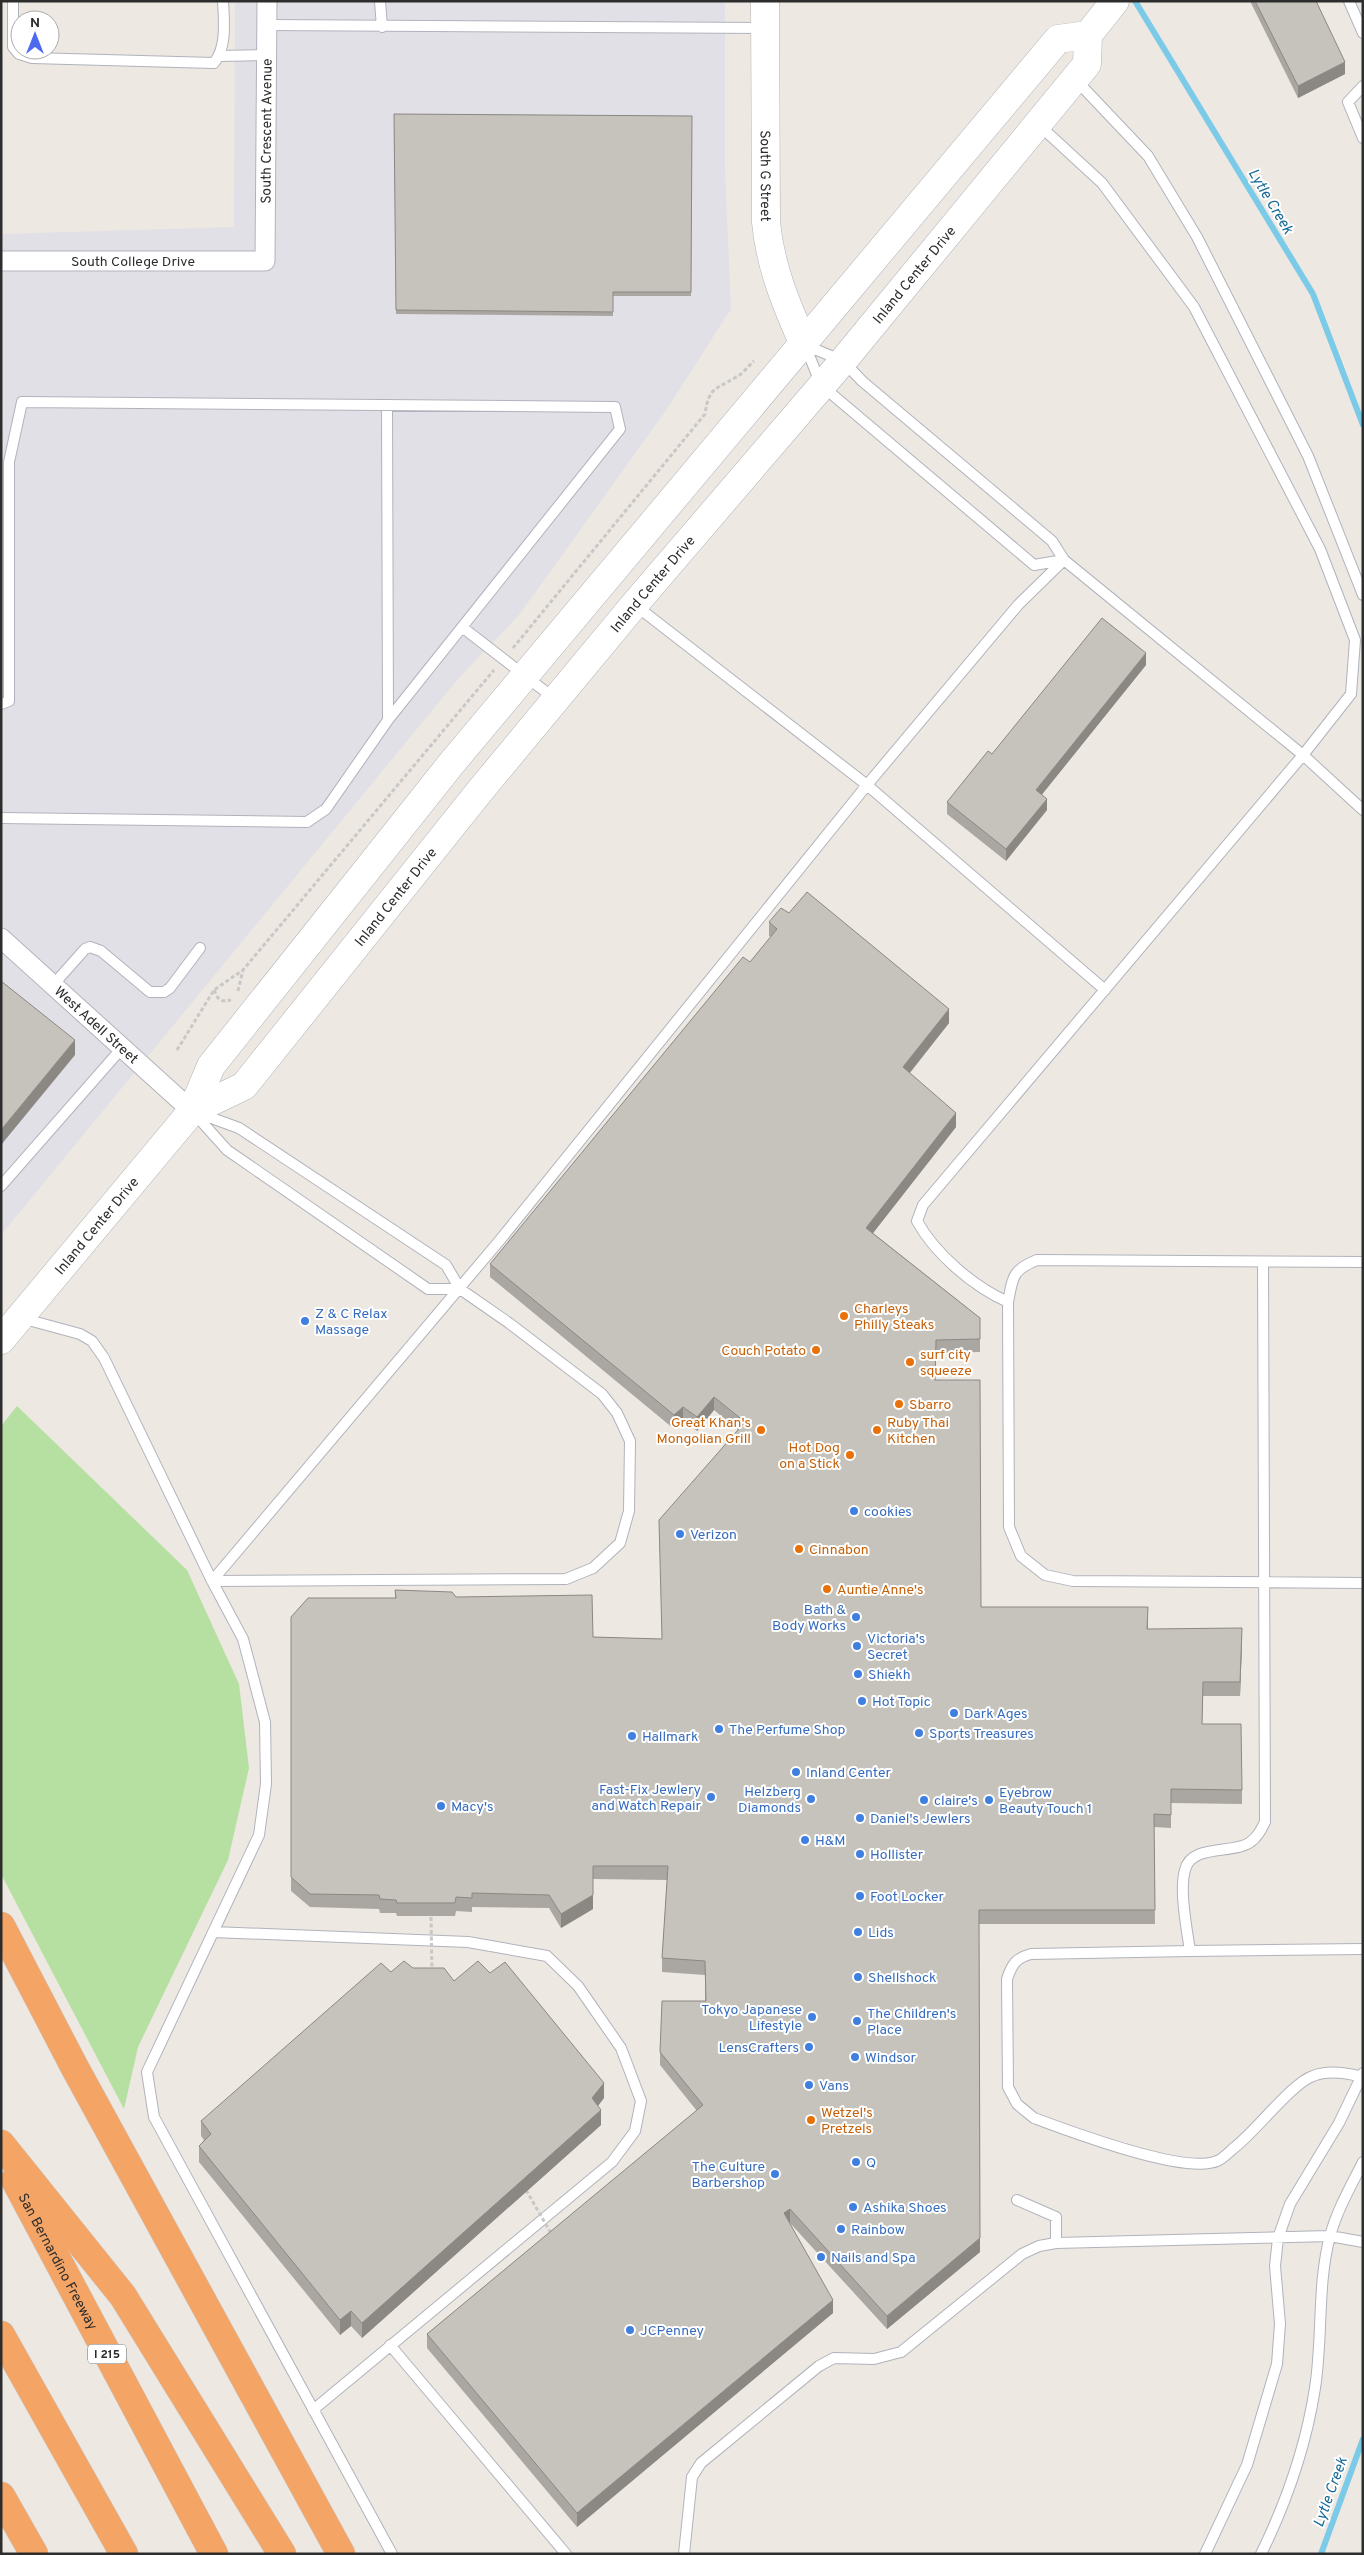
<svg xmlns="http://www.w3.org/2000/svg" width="1364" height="2555" viewBox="0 0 1364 2555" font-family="Overpass,sans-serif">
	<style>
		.industrial { fill: #e2e0e7 }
		.green { fill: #b6e0a1 }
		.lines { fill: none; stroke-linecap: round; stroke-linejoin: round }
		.stream { stroke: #7bcae8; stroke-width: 6 }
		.lane-casing { stroke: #b1b3bc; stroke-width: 12 }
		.street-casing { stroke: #b1b3bc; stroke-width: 21 }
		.secondary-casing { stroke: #b1b3bc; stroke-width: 29 }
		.highway-casing { stroke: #c8c8c8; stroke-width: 29 }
		.path { stroke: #c8c8c8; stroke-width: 3; stroke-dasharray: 4 2.5; stroke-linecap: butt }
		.lane { stroke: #fff; stroke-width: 10 }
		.street { stroke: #fff; stroke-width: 19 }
		.secondary { stroke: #fff; stroke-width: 28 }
		.highway { stroke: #f4a465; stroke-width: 28 }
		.path-bridge { stroke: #c8c8c8; stroke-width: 3; stroke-dasharray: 4 2.5; stroke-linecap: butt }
		.wall { fill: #aaa7a2 }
		.shaded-wall { fill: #8b8884 }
		.building { fill: #c6c2bc; stroke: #8b8884 }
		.food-dot { fill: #e8710a; stroke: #fff; stroke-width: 2 }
		.shop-dot { fill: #3f7fe0; stroke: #fff; stroke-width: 2 }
		.labels { text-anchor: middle; stroke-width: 4; stroke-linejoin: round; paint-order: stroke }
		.shield { fill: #fff; stroke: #6c6c6c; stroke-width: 1 }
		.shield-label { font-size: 12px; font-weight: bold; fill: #2d2d2d }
		.street-label { font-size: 14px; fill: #2d2d2d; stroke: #fff }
		.food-label { font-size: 14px; fill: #c56008; stroke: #fff; text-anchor: start }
		.shop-label { font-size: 14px; fill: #366cbe; stroke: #fff; text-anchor: start }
		.water-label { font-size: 15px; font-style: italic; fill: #166a98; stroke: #fff }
	</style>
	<rect width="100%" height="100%" fill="#ede8e1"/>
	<!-- industrial -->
	<path class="industrial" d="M235 1H725V171L731 309 665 412 519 615 458 679 1 1235V234L234 227Z"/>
	<!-- green -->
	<path class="green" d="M17 1406 187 1570 239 1684 249 1768 228 1860 138 2047 124 2109 1 1874V1426Z"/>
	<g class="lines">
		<!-- stream -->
		<path class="stream" d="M1135 1 1313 294 1363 425
			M1321 2554 1363 2439"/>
		<defs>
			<path id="lane" d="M13 1V47L19 54 32 58 214 63C227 47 224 21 223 1
				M380 1 382 27
				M1349 1 1363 33
				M267 25 764 28
				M220 56 267 55
				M1075 79 1148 156 1197 237 1308 456 1363 595
				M1363 86 1348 102 1363 138
				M1039 125 1102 183 1194 307 1320 549 1355 640 1351 694 1303 755 1363 810
				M805 345 843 361 862 381 1052 541 1064 560 1303 755 923 1205 917 1221C935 1254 974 1287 1008 1302
				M805 345 821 385 1034 565 1064 560
				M387 405 388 720
				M1064 560 1018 605 867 785 1105 990
				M462 627 555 699
				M1 704 9 701V462L22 402 615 407 620 429 388 720 326 809 307 822 1 818
				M53 985 85 949 90 947 101 951 150 992H164L170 988 200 948
				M193 1112 227 1150 428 1289H460
				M198 1113 239 1128 446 1265 460 1289 509 1323 602 1394 617 1413 630 1441 629 1511 620 1543 593 1568 566 1579 212 1581
				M1 1186 122 1048
				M1263 1262 1265 1822C1261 1830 1257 1838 1249 1843 1232 1854 1191 1844 1185 1870 1179 1890 1187 1930 1190 1951L1031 1954C1016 1958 1012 1964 1007 1979L1008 2087 1017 2104 1034 2118C1069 2131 1185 2175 1217 2161 1223 2159 1230 2151 1235 2147 1256 2131 1292 2083 1313 2076 1328 2070 1347 2073 1362 2077
				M1363 1262 1037 1260C1012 1270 1013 1277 1008 1302L1009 1527 1021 1556 1045 1575 1073 1581 1363 1583
				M21 1318 80 1334 92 1341 104 1358 212 1581 243 1639 265 1722 266 1784 259 1835 147 2072 154 2117 392 2554
				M212 1581 500 1240 867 785 635 605
				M213 1932 468 1942 547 1956 578 1986 621 2048 641 2101 635 2131 612 2162 313 2410
				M1190 1951 1363 1949
				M1017 2200 1056 2217V2243
				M390 2345 566 2554
				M684 2554 692 2477 701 2463 819 2366 834 2358 874 2359 901 2352 1022 2254 1039 2246 1056 2243 1330 2236 1363 2242
				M1205 2554 1247 2465 1277 2364 1280 2324 1275 2266 1278 2238 1290 2204 1339 2123 1363 2073
				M1261 2554C1287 2501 1306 2446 1315 2388 1323 2337 1317 2285 1330 2236 1337 2210 1351 2186 1363 2162"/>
			<g id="street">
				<path id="s1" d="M1 261H265L267 1"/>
				<path id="s2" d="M1 938 192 1111"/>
			</g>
			<g id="secondary">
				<path id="s3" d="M765 1 766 222C770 266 786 304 804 345"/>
				<path id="s4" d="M192 1111 244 1086 479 792 634 605 843 361 1087 64 1088 35 1115 1"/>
				<path id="s5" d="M1 1340 192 1111 211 1066 451 764 1058 39 1088 35"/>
			</g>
			<g id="highway">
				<path d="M1 1926 75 2068 341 2554"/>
				<path d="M1 2144 123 2296 282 2554"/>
				<path id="s6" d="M15 2180 214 2554"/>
				<path d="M1 2335 124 2554"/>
				<path d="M1 2496 34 2554"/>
			</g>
		</defs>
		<!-- lane casing -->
		<use href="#lane" class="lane-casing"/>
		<!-- street casing -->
		<use href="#street" class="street-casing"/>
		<!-- secondary casing -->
		<use href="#secondary" class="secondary-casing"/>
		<!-- highway casing -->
		<use href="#highway" class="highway-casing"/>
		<!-- path -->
		<path class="path" d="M513 648 705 414C709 386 716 390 736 377 743 374 748 366 754 361
			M214 990 218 998 223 1001 231 1000
			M238 991 243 970
			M177 1050 214 990 243 970 494 670"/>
		<!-- lane -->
		<use href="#lane" class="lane"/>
		<!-- street -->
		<use href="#street" class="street"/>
		<!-- secondary -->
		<use href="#secondary" class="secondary"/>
		<!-- highway -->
		<use href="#highway" class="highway"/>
		<!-- path-bridge -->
		<path class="path-bridge" d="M431 1917 432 1972
			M526 2190 552 2235"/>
	</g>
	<!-- wall -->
	<path class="wall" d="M1250 1H1316L1345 74 1298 98Z
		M394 114 692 116 691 296H613V316L396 314Z
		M1146 665 1042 794 1047 810 1006 861 947 814V802L992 754Z
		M769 922 949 1023 910 1073 956 1127 873 1233 980 1318V1352L936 1353 935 1380 981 1607 1148 1621V1629L1242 1642 1240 1696H1203L1202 1724 1242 1790V1804L1171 1803V1828L1154 1827 1155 1924H979L980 2252 887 2329 790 2223 833 2313 577 2527 427 2348V2334L697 2111 660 2065V2052L705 2001V1975L662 1972V1958L667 1880 593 1879V1909L561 1928 549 1908 472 1907V1912L456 1911 455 1916H397L396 1913H380L379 1909 310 1907 291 1891V1617L395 1598V1590L456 1597 593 1637 662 1639 738 1430 714 1410 697 1431 683 1420 674 1429 490 1277V1264L750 962 771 937 769 936Z
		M413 1968 454 1981 604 2098 598 2106 601 2125 362 2338 351 2326 340 2335 199 2162V2146L204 2140 201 2136V2121L391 1972Z"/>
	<!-- shaded-wall -->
	<path class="shaded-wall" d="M1345 62V74L1298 98V86Z
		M1146 653V665L1036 802V790Z
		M1047 799V810L1006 861V849Z
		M949 1009V1023L903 1081V1067Z
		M75 1040V1055L1 1145V1130Z
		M956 1113V1127L866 1242V1228Z
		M714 1397V1410L697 1431V1417Z
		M683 1407V1420L674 1429V1415Z
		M1148 1607V1621L1147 1643V1629Z
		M1242 1628V1642L1240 1696V1682Z
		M593 1895V1909L561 1928V1914Z
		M604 2083V2098L592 2113V2098Z
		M601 2110V2125L362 2338V2323Z
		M790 2209V2223L784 2213Z
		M980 2238V2252L887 2329V2316Z
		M833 2300V2313L577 2527V2513Z
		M351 2311V2326L340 2335V2320Z"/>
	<!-- building -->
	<path class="building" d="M1255 1H1316L1345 62 1298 86Z
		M394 114 692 116 691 292H613V312L396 310Z
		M1102 618 1146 653 1036 790 1047 799 1006 849 947 802 988 751 992 754Z
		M807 892 949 1009 903 1067 956 1113 866 1228 980 1318V1339L936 1340 935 1380H980L981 1607H1148L1147 1629 1242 1628 1240 1682H1203L1202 1724H1241L1242 1790 1171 1789V1815L1154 1814 1155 1910H979L980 2238 887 2316 790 2209 784 2213 833 2300 577 2513 427 2334 703 2105 660 2052 662 2001H706L705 1961 662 1958 668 1866H593V1895L561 1914 549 1895 472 1893V1898L456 1897 455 1903H397L396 1900 380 1899 379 1895 310 1894 291 1877V1617L308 1598H396L395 1590 452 1592 456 1597 592 1595 593 1637 662 1639 659 1520 745 1422 714 1397 697 1417 683 1407 674 1415 490 1264 743 957 750 962 777 929 769 922 781 908 789 913Z
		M1 981 75 1040 1 1130Z
		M404 1961 413 1968H444L454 1981 478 1961 490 1973 505 1962 604 2083 592 2098 601 2110 362 2323 351 2311 340 2320 199 2146 211 2134 201 2121 381 1963 391 1972Z"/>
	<!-- markers -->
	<g class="food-dot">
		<circle cx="844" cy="1316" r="5"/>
		<circle cx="816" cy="1350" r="5"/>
		<circle cx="910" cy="1362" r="5"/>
		<circle cx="899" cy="1404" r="5"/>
		<circle cx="761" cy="1430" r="5"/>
		<circle cx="877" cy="1430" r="5"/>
		<circle cx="850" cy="1455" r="5"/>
		<circle cx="799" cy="1549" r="5"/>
		<circle cx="827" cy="1589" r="5"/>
		<circle cx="811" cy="2120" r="5"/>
	</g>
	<g class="shop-dot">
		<circle cx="305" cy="1321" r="5"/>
		<circle cx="854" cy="1511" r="5"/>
		<circle cx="680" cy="1534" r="5"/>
		<circle cx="856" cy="1617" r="5"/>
		<circle cx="857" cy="1646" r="5"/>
		<circle cx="858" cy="1674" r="5"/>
		<circle cx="862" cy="1701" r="5"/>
		<circle cx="954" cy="1713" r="5"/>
		<circle cx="719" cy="1729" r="5"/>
		<circle cx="919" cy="1733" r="5"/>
		<circle cx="632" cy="1736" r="5"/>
		<circle cx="796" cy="1772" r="5"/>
		<circle cx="711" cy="1797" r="5"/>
		<circle cx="811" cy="1799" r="5"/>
		<circle cx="924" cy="1800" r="5"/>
		<circle cx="989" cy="1800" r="5"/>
		<circle cx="441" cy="1806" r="5"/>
		<circle cx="860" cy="1818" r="5"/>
		<circle cx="805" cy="1840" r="5"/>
		<circle cx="860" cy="1854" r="5"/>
		<circle cx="860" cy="1896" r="5"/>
		<circle cx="858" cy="1932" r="5"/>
		<circle cx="858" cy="1977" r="5"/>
		<circle cx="812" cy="2017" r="5"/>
		<circle cx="857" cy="2021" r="5"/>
		<circle cx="809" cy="2047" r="5"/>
		<circle cx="855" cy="2057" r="5"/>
		<circle cx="809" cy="2085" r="5"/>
		<circle cx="856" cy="2162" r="5"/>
		<circle cx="775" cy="2174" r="5"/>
		<circle cx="853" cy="2207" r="5"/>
		<circle cx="841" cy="2229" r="5"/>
		<circle cx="821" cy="2257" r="5"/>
		<circle cx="630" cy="2330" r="5"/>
	</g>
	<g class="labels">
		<!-- shield labels -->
		<rect class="shield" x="88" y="2344.5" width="38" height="19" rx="4"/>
		<g class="shield-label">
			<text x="107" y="2358">I 215</text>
		</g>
		<!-- street labels -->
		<g class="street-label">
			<text dy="5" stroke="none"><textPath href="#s1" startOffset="394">South Crescent Avenue</textPath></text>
			<text dy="5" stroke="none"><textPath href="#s3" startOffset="175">South G Street</textPath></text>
			<text dy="5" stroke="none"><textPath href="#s1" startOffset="132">South College Drive</textPath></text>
			<text dy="5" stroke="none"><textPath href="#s4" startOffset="1110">Inland Center Drive</textPath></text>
			<text dy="5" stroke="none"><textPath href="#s4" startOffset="705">Inland Center Drive</textPath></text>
			<text dy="5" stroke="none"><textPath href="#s4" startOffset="300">Inland Center Drive</textPath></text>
			<text dy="5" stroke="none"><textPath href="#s2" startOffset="129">West Adell Street</textPath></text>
			<text dy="5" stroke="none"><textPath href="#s5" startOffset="149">Inland Center Drive</textPath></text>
			<text dy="5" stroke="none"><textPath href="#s6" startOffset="92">San Bernardino Freeway</textPath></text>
		</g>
		<!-- food labels -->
		<g class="food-label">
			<text x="854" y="1313">Charleys<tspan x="854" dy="16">Philly Steaks</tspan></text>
			<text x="806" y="1355" text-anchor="end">Couch Potato</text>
			<text x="920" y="1359">surf city<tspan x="920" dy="16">squeeze</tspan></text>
			<text x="909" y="1409">Sbarro</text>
			<text x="751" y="1427" text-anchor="end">Great Khan's<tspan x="751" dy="16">Mongolian Grill</tspan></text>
			<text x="887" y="1427">Ruby Thai<tspan x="887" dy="16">Kitchen</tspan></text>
			<text x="840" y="1452" text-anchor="end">Hot Dog<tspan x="840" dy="16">on a Stick</tspan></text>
			<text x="809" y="1554">Cinnabon</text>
			<text x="837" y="1594">Auntie Anne's</text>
			<text x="821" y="2117">Wetzel's<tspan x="821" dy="16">Pretzels</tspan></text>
		</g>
		<!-- shop labels -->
		<g class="shop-label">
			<text x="315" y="1318">Z &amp; C Relax<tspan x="315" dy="16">Massage</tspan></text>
			<text x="864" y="1516">cookies</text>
			<text x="690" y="1539">Verizon</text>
			<text x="846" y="1614" text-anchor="end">Bath &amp;<tspan x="846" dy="16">Body Works</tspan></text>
			<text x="867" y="1643">Victoria's<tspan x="867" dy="16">Secret</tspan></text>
			<text x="868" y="1679">Shiekh</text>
			<text x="872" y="1706">Hot Topic</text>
			<text x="964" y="1718">Dark Ages</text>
			<text x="729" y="1734">The Perfume Shop</text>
			<text x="929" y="1738">Sports Treasures</text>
			<text x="642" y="1741">Hallmark</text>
			<text x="806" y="1777">Inland Center</text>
			<text x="701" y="1794" text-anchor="end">Fast-Fix Jewlery<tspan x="701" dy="16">and Watch Repair</tspan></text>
			<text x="801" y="1796" text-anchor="end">Helzberg<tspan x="801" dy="16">Diamonds</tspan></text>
			<text x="999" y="1797">Eyebrow<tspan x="999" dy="16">Beauty Touch 1</tspan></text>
			<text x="934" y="1805">claire's</text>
			<text x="451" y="1811">Macy's</text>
			<text x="870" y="1823">Daniel's Jewlers</text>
			<text x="815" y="1845">H&amp;M</text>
			<text x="870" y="1859">Hollister</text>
			<text x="870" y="1901">Foot Locker</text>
			<text x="868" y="1937">Lids</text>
			<text x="868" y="1982">Shellshock</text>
			<text x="802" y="2014" text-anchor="end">Tokyo Japanese<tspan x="802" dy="16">Lifestyle</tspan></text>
			<text x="867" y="2018">The Children's<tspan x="867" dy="16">Place</tspan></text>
			<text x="799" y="2052" text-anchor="end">LensCrafters</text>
			<text x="865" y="2062">Windsor</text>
			<text x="819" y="2090">Vans</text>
			<text x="866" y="2167">Q</text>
			<text x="765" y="2171" text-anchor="end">The Culture<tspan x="765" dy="16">Barbershop</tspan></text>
			<text x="863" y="2212">Ashika Shoes</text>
			<text x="851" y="2234">Rainbow</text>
			<text x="831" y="2262">Nails and Spa</text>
			<text x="640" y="2335">JCPenney</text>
		</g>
		<!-- water labels -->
		<g class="water-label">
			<text transform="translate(1271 201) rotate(59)" y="5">Lytle Creek</text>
			<text transform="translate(1330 2492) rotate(-70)" y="5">Lytle Creek</text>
		</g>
	</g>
	<!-- border -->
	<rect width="1364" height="2555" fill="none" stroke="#2d2d2d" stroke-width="5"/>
	<!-- north arrow -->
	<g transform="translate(35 35)"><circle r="24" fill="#ffffff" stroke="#ababab"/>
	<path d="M0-4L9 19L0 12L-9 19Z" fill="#4c69ef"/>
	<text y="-8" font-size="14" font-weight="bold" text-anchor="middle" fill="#2d2d2d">N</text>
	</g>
</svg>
